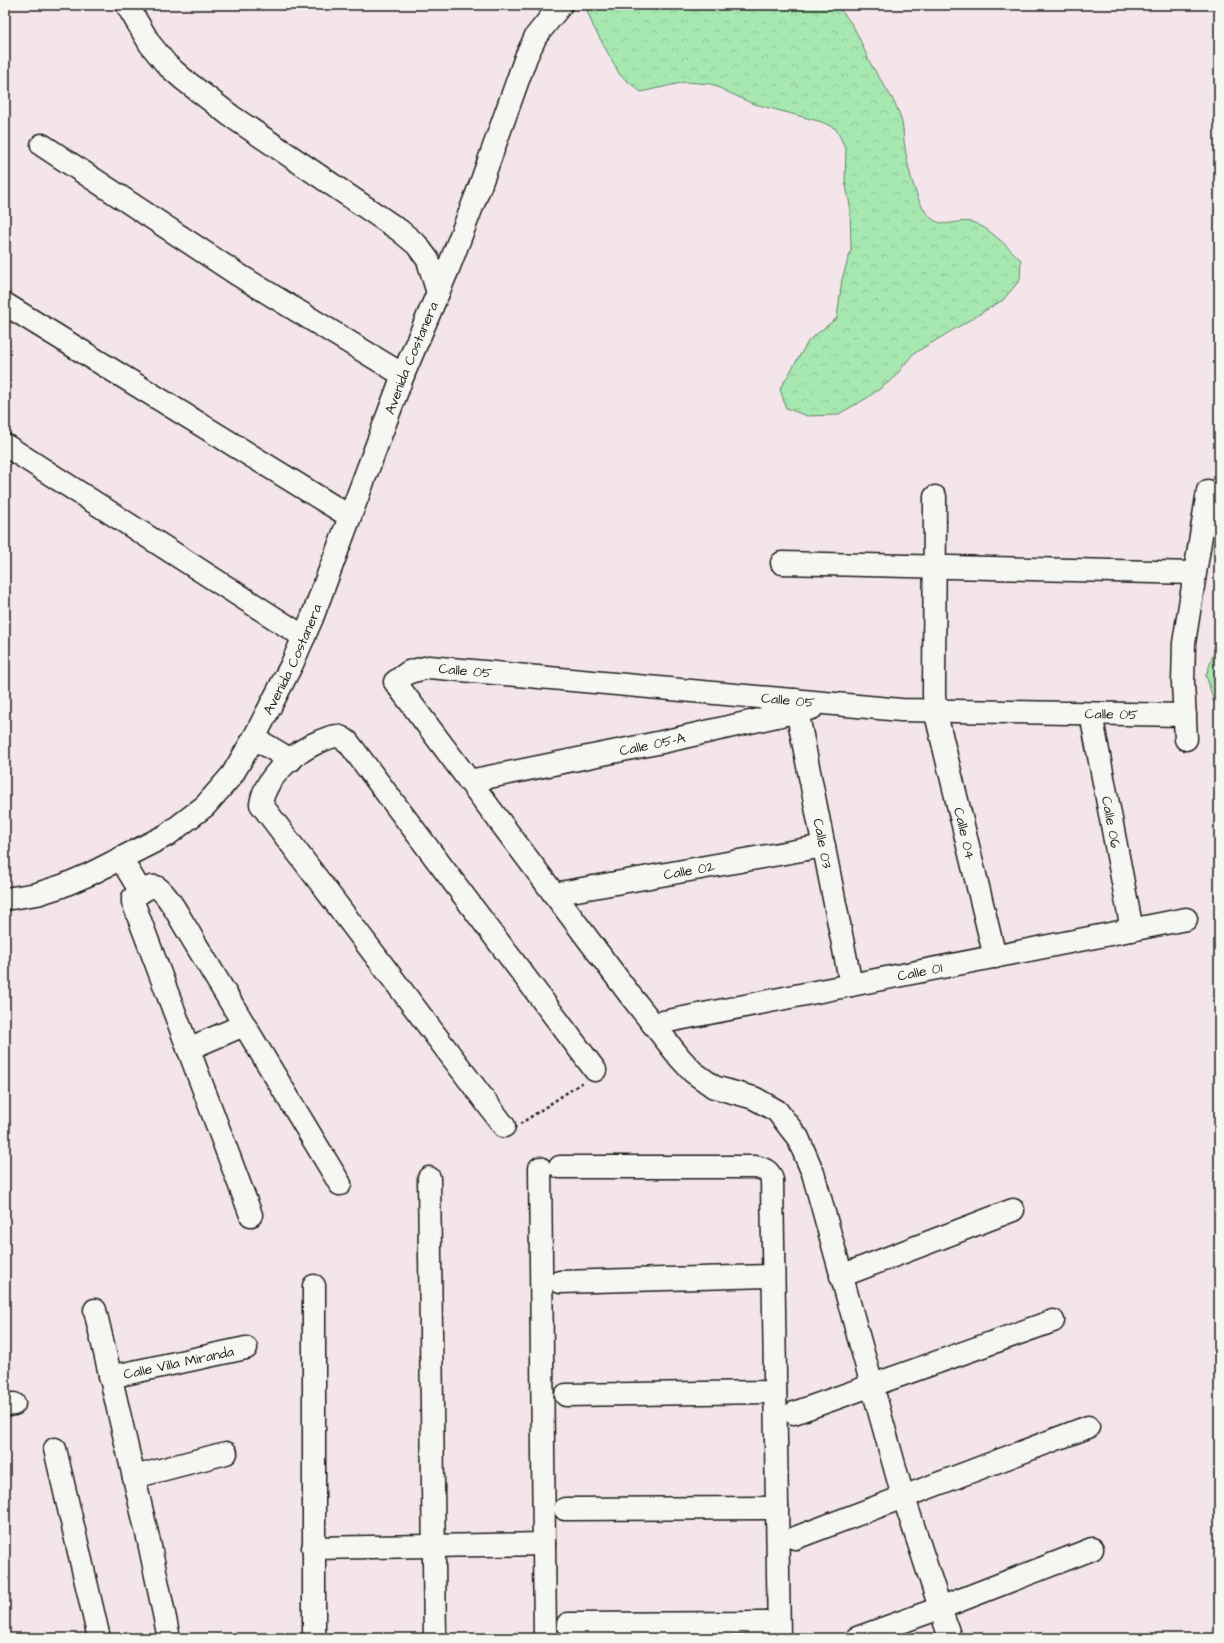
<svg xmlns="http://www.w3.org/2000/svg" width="1224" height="1643" viewBox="0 0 1224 1643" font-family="'Architects Daughter',sans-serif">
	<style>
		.forest { fill: url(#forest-crowns); stroke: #628266 }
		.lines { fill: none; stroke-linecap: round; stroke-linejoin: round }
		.minor-casing { stroke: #1c1c1c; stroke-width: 25 }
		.path { stroke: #1c1c1c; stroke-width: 2.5; stroke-dasharray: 3 3; stroke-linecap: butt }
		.minor { stroke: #f6f6f2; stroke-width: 22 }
		.labels { text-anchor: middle; stroke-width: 3; stroke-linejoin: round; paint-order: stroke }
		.street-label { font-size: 14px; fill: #1c1c1c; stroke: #f6f6f2 }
	</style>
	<defs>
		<pattern id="forest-crowns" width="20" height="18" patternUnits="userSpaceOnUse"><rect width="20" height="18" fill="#a7e8b1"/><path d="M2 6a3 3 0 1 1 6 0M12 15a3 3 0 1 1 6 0" fill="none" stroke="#8fc698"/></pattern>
	</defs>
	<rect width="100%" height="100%" fill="#f4e5eb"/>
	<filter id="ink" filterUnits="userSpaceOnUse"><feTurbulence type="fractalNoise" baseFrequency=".025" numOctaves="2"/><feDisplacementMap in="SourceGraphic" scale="8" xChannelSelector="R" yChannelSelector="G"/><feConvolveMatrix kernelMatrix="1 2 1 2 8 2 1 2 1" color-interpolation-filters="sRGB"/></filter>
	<g filter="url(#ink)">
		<!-- forest -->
		<path class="forest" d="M585 5H835C858 25 859 42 872 66 883 85 897 101 902 123 904 130 903 139 905 147 907 164 914 193 923 208 942 238 957 213 979 225 995 233 1008 248 1021 260L1020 280 1003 300 913 354 893 379 867 398 837 415 807 416 786 408 780 389 809 340 837 318 842 279 851 250 850 205 845 181 846 149 836 129 822 122 751 103 711 84 685 82 641 92 620 75 593 26Z
			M1214 653H1219V707L1214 702 1206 675Z"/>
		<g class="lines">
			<defs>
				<g id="minor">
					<path d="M127 5 150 44 167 65 183 79 231 116 399 230 417 245 428 260 438 293"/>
					<path d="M42 145 237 274 403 375"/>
					<path d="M5 304 349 516"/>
					<path d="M5 445 304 637"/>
					<path id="s1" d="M935 497 934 694 935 710 995 957"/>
					<path d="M782 563 1194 573"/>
					<path id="s2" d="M795 700 851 985"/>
					<path id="s3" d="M1091 714 1132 930"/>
					<path d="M254 738 291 760"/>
					<path d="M1186 739 1183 683 1184 643 1208 491"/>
					<path id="s4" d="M469 781 662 742 812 708"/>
					<path d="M121 859 141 892"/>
					<path id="s5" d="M554 894 824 846"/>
					<path id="s6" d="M5 899 37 894 62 886 90 874 167 835 205 806 232 775 254 738 292 664 312 618 403 375 448 269 480 186 526 57 536 36 561 5"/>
					<path id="s7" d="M653 1024 1186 919"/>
					<path d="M188 1049 244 1025"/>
					<path d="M504 1126 261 804C265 776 297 750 323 740 328 738 335 735 340 737 343 738 346 741 348 742L595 1070"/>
					<path d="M560 1167H755C764 1169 769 1170 772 1180L779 1638"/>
					<path d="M540 1168 545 1638"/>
					<path d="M429 1178 435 1638"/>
					<path d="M251 1215 133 902V898C138 894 149 885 156 887 165 891 178 914 183 923L340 1184"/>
					<path d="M841 1276 1013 1210"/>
					<path d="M560 1282 773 1276"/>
					<path d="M95 1310 149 1542 169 1638"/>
					<path id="s8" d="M110 1377 246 1348"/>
					<path d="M566 1395 775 1392"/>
					<path d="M5 1405 14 1404"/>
					<path d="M794 1413 1053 1321"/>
					<path d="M55 1449 99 1638"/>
					<path d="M134 1477 226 1453"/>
					<path d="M565 1509 777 1508"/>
					<path d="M795 1538 1088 1427"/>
					<path d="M313 1548 544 1544"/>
					<path d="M568 1624 778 1623"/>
					<path d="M314 1638V1286"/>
					<path d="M857 1638 940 1608 1092 1549"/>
					<path id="s9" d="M950 1638 900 1486 813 1173 798 1138 777 1111 754 1098 714 1087 693 1072 680 1058 630 995 395 682 409 672 429 667 901 710 1185 715"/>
				</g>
			</defs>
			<!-- minor casing -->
			<use href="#minor" class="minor-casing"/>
			<!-- path -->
			<path class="path" d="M520 1124 583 1082"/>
			<!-- minor -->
			<use href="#minor" class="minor"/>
		</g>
	</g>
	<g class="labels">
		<!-- street labels -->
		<g class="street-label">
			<text dy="5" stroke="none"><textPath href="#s6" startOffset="719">Avenida Costanera</textPath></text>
			<text dy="5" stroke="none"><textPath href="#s6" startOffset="395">Avenida Costanera</textPath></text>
			<text dy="5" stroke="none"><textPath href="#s9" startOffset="1216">Calle 05</textPath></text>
			<text dy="5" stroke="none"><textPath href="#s9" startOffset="1540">Calle 05</textPath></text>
			<text dy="5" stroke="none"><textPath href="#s9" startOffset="1864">Calle 05</textPath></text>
			<text dy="5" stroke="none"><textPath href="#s4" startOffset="187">Calle 05-A</textPath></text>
			<text dy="5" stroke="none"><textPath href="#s3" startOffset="110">Calle 06</textPath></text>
			<text dy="5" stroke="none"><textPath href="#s1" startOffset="340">Calle 04</textPath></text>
			<text dy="5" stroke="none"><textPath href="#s2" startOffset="146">Calle 03</textPath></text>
			<text dy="5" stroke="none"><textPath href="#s5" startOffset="137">Calle 02</textPath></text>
			<text dy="5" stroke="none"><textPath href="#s7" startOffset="272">Calle 01</textPath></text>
			<text dy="5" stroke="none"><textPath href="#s8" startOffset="70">Calle Villa Miranda</textPath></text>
		</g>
	</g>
	<!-- margin -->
	<rect width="1224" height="1643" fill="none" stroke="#f6f6f2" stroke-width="20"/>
	<rect x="10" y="10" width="1204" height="1623" fill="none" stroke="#1c1c1c" stroke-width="1.5" filter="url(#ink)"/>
</svg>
